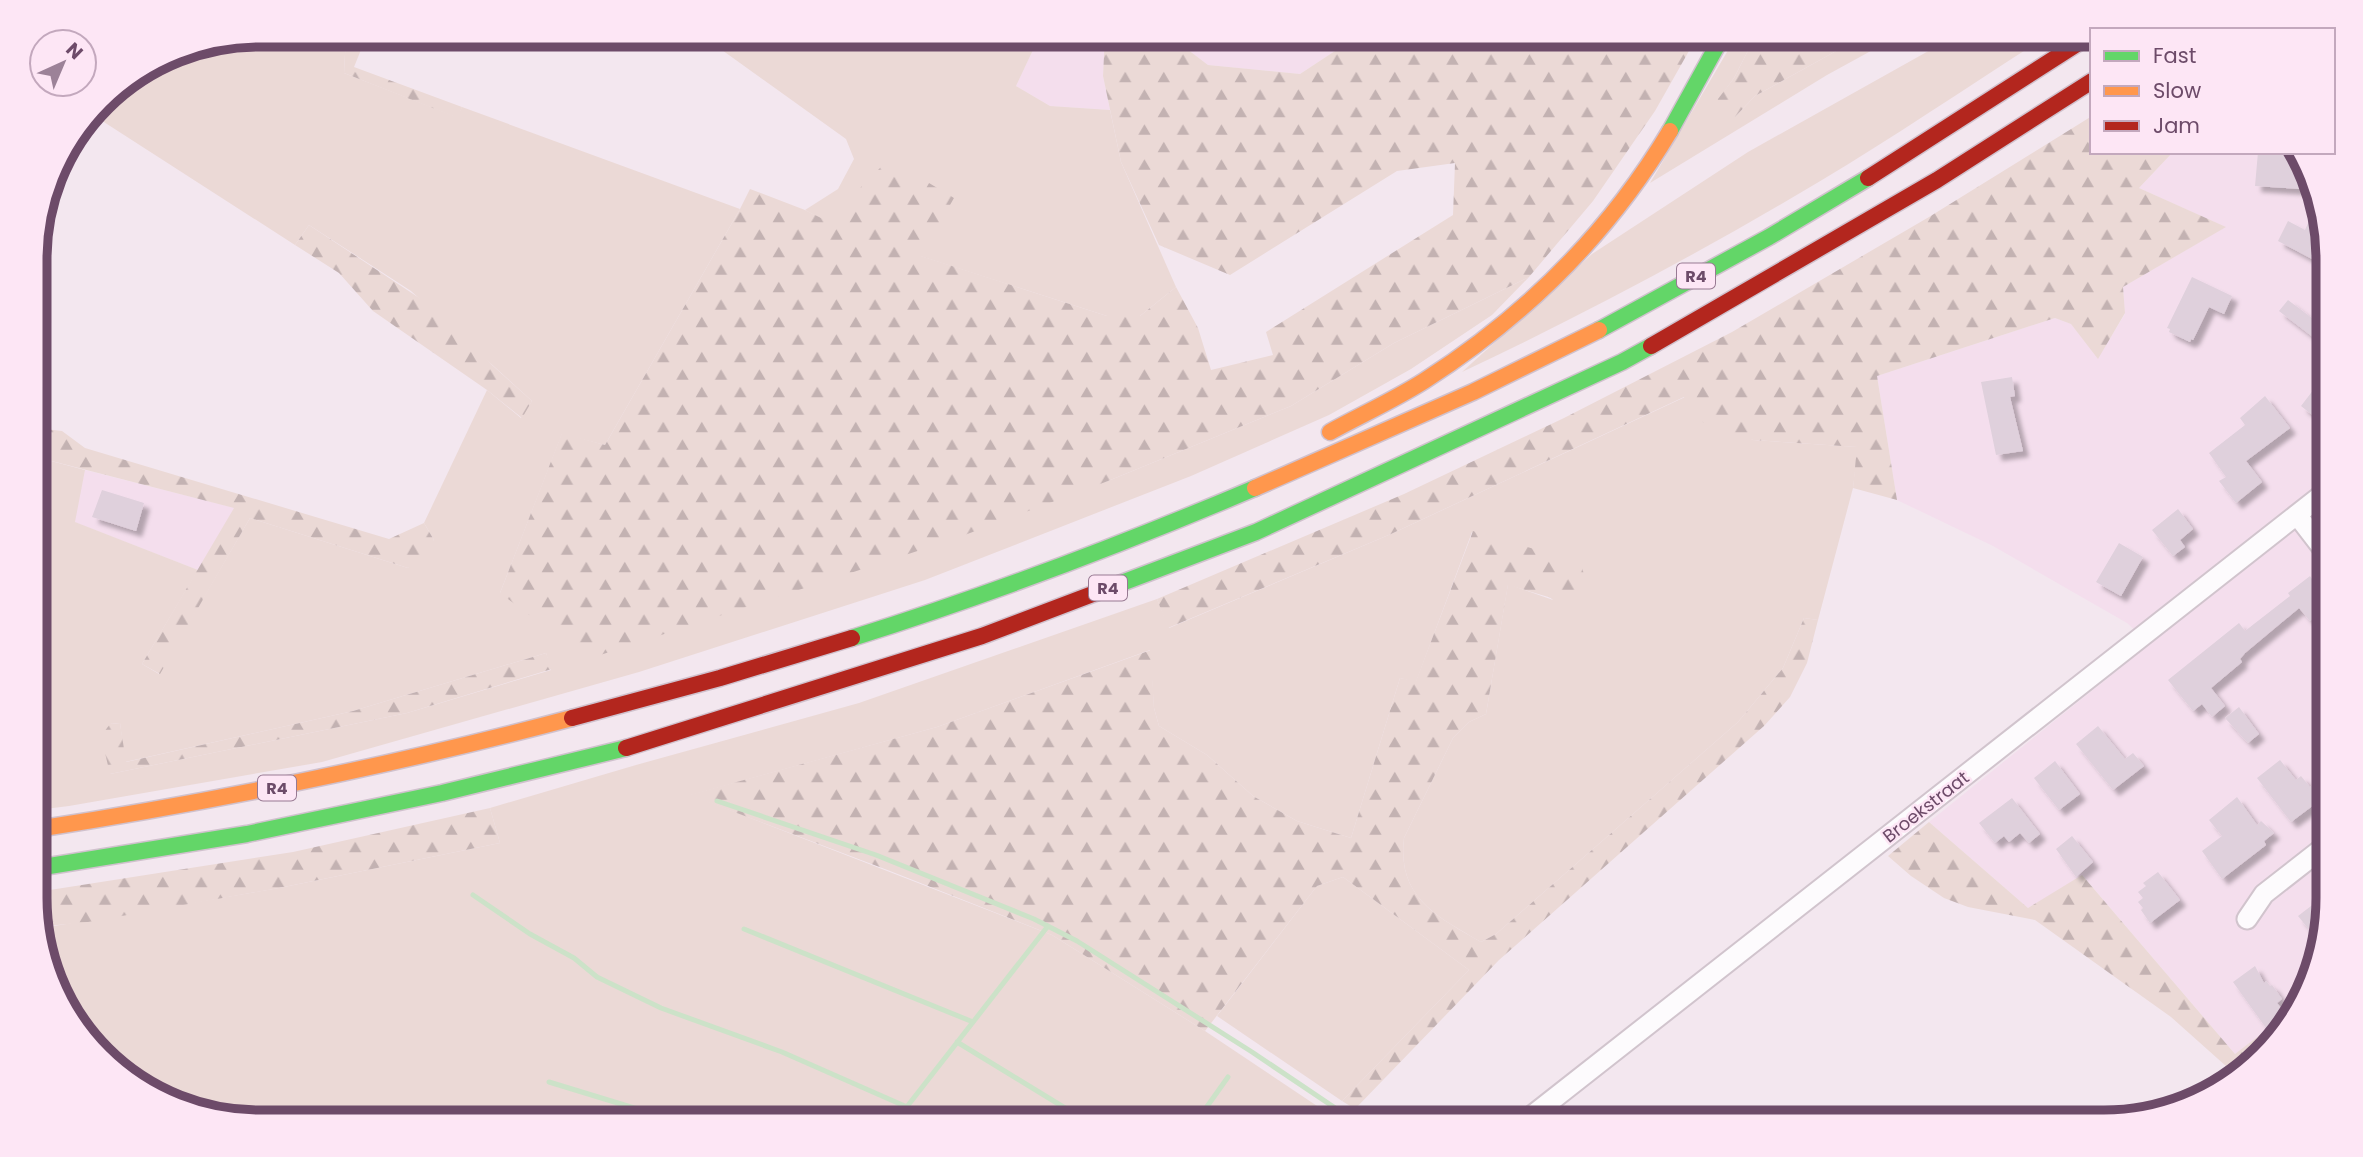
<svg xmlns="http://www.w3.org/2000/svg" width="2363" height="1157" viewBox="0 0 2363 1157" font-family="Poppins,sans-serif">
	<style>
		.residential { fill: #f4deed }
		.grass { fill: #ebd9d6; fill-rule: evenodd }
		.forest { fill: url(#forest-firs) }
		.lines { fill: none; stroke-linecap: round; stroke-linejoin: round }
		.stream { stroke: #cce2c8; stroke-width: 5 }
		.building { fill: #dfd0dc; filter: url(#shadow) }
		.street-casing { stroke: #d1c4cd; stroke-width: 23 }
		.fast-casing { stroke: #d0c1cd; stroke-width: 19 }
		.slow-casing { stroke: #d0c1cd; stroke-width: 19 }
		.jam-casing { stroke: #d0c1cd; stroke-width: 19 }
		.street { stroke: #fdfbfd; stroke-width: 19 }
		.fast { stroke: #63d668; stroke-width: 16 }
		.slow { stroke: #ff974d; stroke-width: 16 }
		.jam { stroke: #b3261e; stroke-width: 16 }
		.labels { text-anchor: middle; stroke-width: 5; stroke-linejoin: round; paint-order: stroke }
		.shield { fill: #fde6f5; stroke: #987a93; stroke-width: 2 }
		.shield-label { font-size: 16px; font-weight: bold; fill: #6d4b69 }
		.street-label { font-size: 18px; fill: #6d4b69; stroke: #fde6f5 }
		.rim { fill: none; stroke: #6d4b69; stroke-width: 9 }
	</style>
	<defs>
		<pattern id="forest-firs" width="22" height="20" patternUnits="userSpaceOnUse" patternTransform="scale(1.75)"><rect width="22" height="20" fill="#ebd9d6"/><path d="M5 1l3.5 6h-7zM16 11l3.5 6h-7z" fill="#c3b2b2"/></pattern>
		<filter id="shadow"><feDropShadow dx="6" dy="6" stdDeviation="2" flood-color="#0004"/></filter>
	</defs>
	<rect width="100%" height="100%" fill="#f3e7ef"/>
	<!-- residential -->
	<path class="residential" d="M1040 35H1079L1105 47 1103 76 1110 110 1050 106 1016 86Z
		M1182 35H1345L1341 47 1300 74 1208 65 1183 46Z
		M2173 152H2294L2326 231 2328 898 2305 996 2292 1011 2235 1054 2083 876 2028 908 1929 822 2150 644 2127 623 1993 546 1897 500 1877 376 2055 318 2071 324 2098 358 2125 314 2123 287 2225 227 2139 188Z
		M85 470 235 508 198 570 74 522Z"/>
	<!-- grass -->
	<path class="grass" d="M260 35H346L344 73 457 117 462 107 740 209 605 445 562 434 500 593 1108 481 1291 406 1394 343 1529 277 1492 315 1411 369 1329 415 1191 476 925 580 639 672 322 762 69 806 37 810 36 457 85 470 75 522 198 570 142 664 159 674 250 518 408 568 434 540 424 523 487 390 521 418 532 401 411 291 309 225 295 245 93 115 111 91 174 52ZM546 653 551 670 407 713 110 774V724L120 723 125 762 353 711Z
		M701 35H1040L1016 86 1050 106 1110 110 1121 162 1176 287 1140 316H1107L920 256 827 222 805 210 838 189 854 159 846 139Z
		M1737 35H1756L1734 78 1718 100 1735 117 1755 96 1865 35H1900L1827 75 1650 183Z
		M1957 35H2049C1973 83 1899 134 1822 180 1705 250 1585 314 1462 372L1592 254 1748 152Z
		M1685 397 1753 440 1858 447 1853 488 1818 620 1804 618 1783 668 1738 722 1496 934 1481 942C1437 916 1397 898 1404 838L1453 738 1469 722 1486 714 1508 584 1553 600 1472 532 1416 682 1400 678 1351 838 1297 821 1253 796 1207 755 1159 726 1154 708 1150 650 937 727 691 795 1052 935 1205 1031 1341 1122H260L161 1099 81 1034 45 946 50 943 48 927 279 888 500 843 490 808 636 765 859 703 1157 599 1169 628 1391 534Z
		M1343 877 1469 970 1342 1101 1217 1016 1317 886Z
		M2292 1011 2256 1052 2248 1044Z"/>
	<!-- forest -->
	<path class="forest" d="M346 35H367L354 67 462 107 458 118 344 73Z
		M1105 35H1182L1183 46 1208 65 1300 74 1341 47 1345 35H1698L1655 111 1593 201 1529 277 1394 343 1291 406 1108 481 954 539 588 659 500 593 562 433 605 445 740 209 750 189 805 210 827 221 889 159 954 198 921 256 1107 316H1140L1176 287 1198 328 1211 370 1273 355 1266 332 1453 215 1455 163 1397 171 1230 275 1159 245 1121 162 1103 76Z
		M1756 35H1865L1755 96 1735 117 1722 120 1715 112 1718 99 1734 78Z
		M2092 116V152H2173L2139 188 2226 227 2123 287 2125 313 2098 359 2071 324 2055 318 1877 376 1897 500 1853 488 1857 447 1753 440 1697 420 1684 397 1391 534 1168 628 1157 599 1404 494 1564 418 1732 332 1929 217Z
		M309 225 451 319 492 365 532 401 522 418 487 390 373 311 339 273 295 245Z
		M36 428 62 431 85 448 389 539 424 523 434 540 425 559 408 568 250 518 160 674 142 664 234 508 36 457Z
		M1473 531 1581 563 1585 579 1578 595 1565 602 1508 585 1486 714 1469 722 1453 738 1404 838C1397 897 1436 916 1481 942L1496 934 1738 722 1783 668 1804 618 1818 620 1807 663 1790 697 1764 726 1499 960 1355 1109 1342 1101 1469 970 1343 877 1317 886 1205 1031 1052 935 890 871 689 795 937 727 1151 650 1154 708 1159 726 1207 755 1253 796 1297 821 1351 838 1400 678 1416 681Z
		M546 653 552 669 407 713 110 774 101 736 110 724 120 723 126 762 353 711Z
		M490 808 500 843 279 888 88 922 37 927V892L293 852Z
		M1929 822 2028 908 2082 875 2235 1054 2248 1044 2256 1052 2236 1075 2171 1017 2035 920 1968 907 1944 898 1911 876 1888 856Z"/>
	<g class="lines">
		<!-- stream -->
		<path class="stream" d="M717 801 876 855 1034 919 1077 941 1252 1052 1356 1122
			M473 895 530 934 574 958 597 977 661 1008 782 1052 907 1107
			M744 929 973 1022
			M957 1042 1088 1122
			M549 1082 680 1122
			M895 1122 1048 926
			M1196 1122 1228 1077"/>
	</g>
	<!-- building -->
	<path class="building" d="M2258 152 2283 154 2282 155 2290 157V166L2300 167 2302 172 2301 189 2255 186Z
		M2288 221 2305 230 2309 221 2326 231V237L2314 260 2278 241Z
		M2192 277 2232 296 2224 314 2209 307 2193 340 2191 339 2190 342 2169 332 2170 329 2167 328Z
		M2288 300 2321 325 2313 337 2279 311Z
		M2327 372V412L2320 421 2301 406Z
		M2012 377 2015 396 2010 397 2023 451 1996 455 1981 382Z
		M2265 396 2290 428 2246 461 2262 482 2236 503 2219 481 2226 477 2209 453 2245 425 2240 418Z
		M102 490 144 503 136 531 92 517Z
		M2178 509 2193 529 2180 540 2185 547 2173 556 2152 530Z
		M2119 543 2143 557 2121 596 2096 582Z
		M2323 571 2327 576V583L2320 589 2327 598V607L2310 621 2299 608 2245 653 2240 659 2242 662 2211 688 2225 706 2212 717 2202 704 2193 711 2168 680 2239 623 2245 631 2290 596 2288 593 2310 576 2312 579Z
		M2239 707 2259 734 2248 743 2225 718Z
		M2098 726 2125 759 2133 753 2144 766 2113 790 2076 744Z
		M2280 760 2296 780 2301 776 2310 787 2317 781 2327 795 2291 822 2257 778Z
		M2055 761 2080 794 2059 810 2034 778Z
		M2237 797 2257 825 2261 821 2274 833 2264 841 2266 845 2222 879 2202 851 2222 836 2209 820Z
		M2012 798 2040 834 2029 843 2020 833 2009 842 2004 836 1995 843 1979 823Z
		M2072 836 2093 862 2076 877 2056 849Z
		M2158 872 2180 900 2150 923 2141 910 2143 908 2138 902 2143 898 2138 892 2146 886 2143 883Z
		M2328 893 2321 926 2312 933 2298 916Z
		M2255 966 2264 983 2266 981 2270 986 2272 985 2282 999 2277 1003 2285 1013 2266 1028 2233 982Z"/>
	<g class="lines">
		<defs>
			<path id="street" d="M2297 515 2327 554
				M2247 919 2264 894 2328 844
				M1524 1122 2327 491"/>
			<path id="fast" d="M1670 131 1723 35
				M1599 330 1769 237 1868 178
				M1119 584 1256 532 1622 362 1651 346
				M852 638C989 595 1123 544 1255 488
				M37 868 247 834 442 793 626 748"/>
			<path id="slow" d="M1330 432C1361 415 1394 400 1424 381 1524 317 1609 233 1670 131
				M1255 488 1473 392 1599 330
				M37 829C217 801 395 765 572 718"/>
			<path id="jam" d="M1868 178 2091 35
				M1651 346 1937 180 2092 81
				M572 718 720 678 852 638
				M626 748 982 636 1119 584"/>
		</defs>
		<!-- street casing -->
		<use href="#street" class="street-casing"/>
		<!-- fast casing -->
		<use href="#fast" class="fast-casing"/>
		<!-- slow casing -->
		<use href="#slow" class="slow-casing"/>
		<!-- jam casing -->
		<use href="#jam" class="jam-casing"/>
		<!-- street -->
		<use href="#street" class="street"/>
		<!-- fast -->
		<use href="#fast" class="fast"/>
		<!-- slow -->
		<use href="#slow" class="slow"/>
		<!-- jam -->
		<use href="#jam" class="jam"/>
	</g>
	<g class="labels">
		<!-- shield labels -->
		<g class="shield">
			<rect x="1677" y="263.5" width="38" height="25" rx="5"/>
			<rect x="1089" y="575.5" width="38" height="25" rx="5"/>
			<rect x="258" y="775.5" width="38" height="25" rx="5"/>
		</g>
		<g class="shield-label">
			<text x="1696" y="282">R4</text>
			<text x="1108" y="594">R4</text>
			<text x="277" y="794">R4</text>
		</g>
		<!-- street labels -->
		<g class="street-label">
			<text transform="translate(1926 807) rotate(-38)" y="6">Broekstraat</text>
		</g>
	</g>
	<!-- crop -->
	<path d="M0 0H2363V1157H0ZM259 47H2104A212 212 0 0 1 2316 259V898A212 212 0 0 1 2104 1110H259A212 212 0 0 1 47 898V259A212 212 0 0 1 259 47Z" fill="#fde6f5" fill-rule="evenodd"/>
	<path class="rim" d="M259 47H2104A212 212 0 0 1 2316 259V898A212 212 0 0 1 2104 1110H259A212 212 0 0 1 47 898V259A212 212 0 0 1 259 47Z"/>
	<!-- legend -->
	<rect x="2090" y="28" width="245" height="126" fill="#fde6f5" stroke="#c3a8bd" stroke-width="2"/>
	<rect x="2104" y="51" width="35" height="10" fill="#63d668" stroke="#c3a8bd" stroke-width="2"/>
	<text x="2153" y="63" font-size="21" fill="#6d4b69">Fast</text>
	<rect x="2104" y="86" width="35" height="10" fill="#ff974d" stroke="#c3a8bd" stroke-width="2"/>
	<text x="2153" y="98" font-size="21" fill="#6d4b69">Slow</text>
	<rect x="2104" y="121" width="35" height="10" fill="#b3261e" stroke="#c3a8bd" stroke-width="2"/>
	<text x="2153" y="133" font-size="21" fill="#6d4b69">Jam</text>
	<!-- north arrow -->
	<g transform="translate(63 63) rotate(44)"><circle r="33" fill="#fde6f5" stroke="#c3a8bd" stroke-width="2"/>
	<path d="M0-5L12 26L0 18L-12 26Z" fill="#9c8298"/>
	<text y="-10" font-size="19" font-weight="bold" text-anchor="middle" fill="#6d4b69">N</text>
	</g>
</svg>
